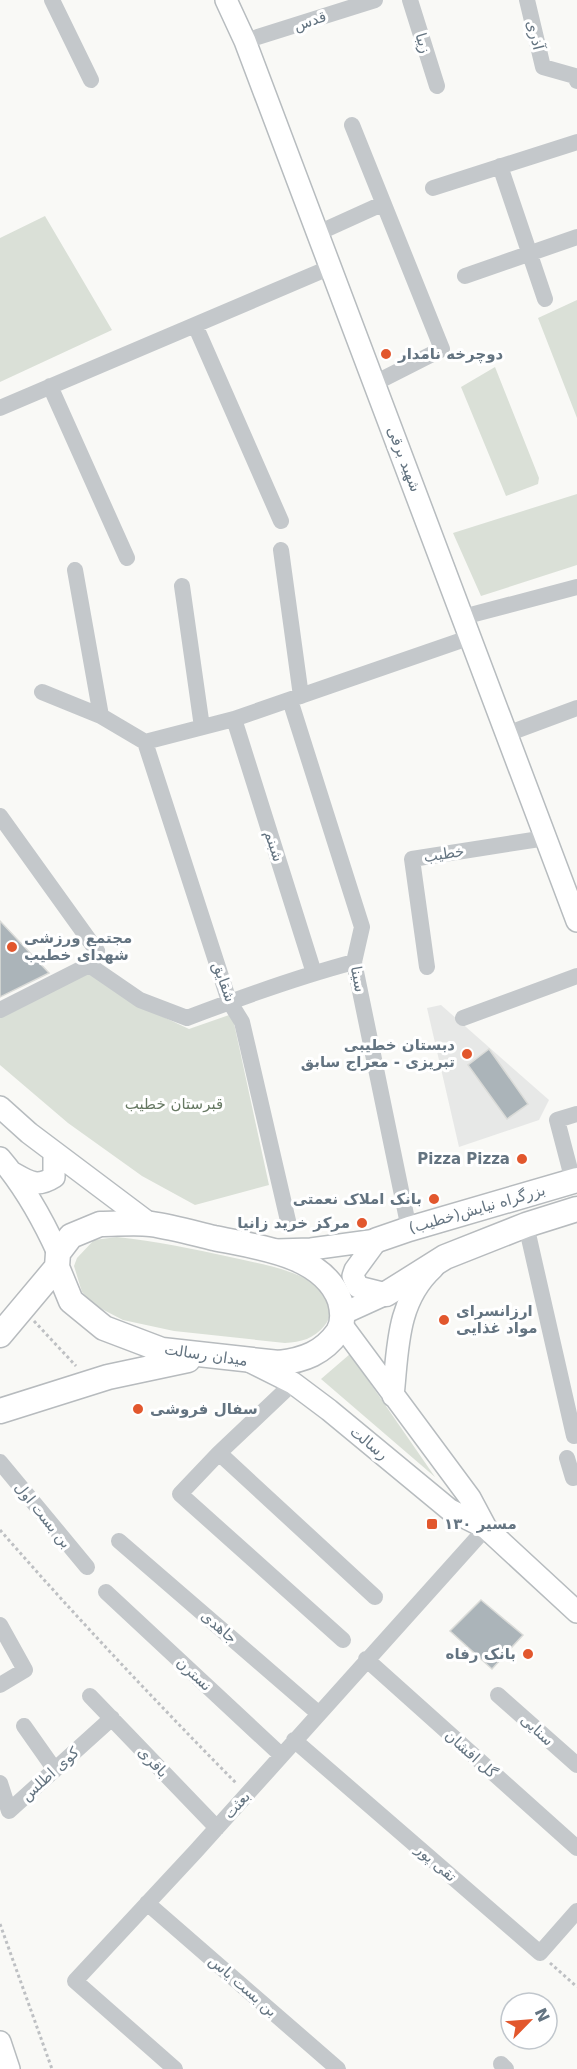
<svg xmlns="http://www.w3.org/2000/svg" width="577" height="2069" viewBox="0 0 577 2069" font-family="'DejaVu Sans',Vazirmatn,sans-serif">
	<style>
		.built { fill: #e7e8e7 }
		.green { fill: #dae0d7 }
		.building { fill: #abb4b9; stroke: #dadbd8; stroke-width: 1.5 }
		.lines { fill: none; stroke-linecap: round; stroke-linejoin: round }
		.major-casing { stroke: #b7bcbf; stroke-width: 24 }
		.highway-casing { stroke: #b7bbbe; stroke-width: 27 }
		.path { stroke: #bec0c3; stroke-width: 3; stroke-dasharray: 3 3; stroke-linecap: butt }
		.minor { stroke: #c4c8cb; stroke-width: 16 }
		.major { stroke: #fff; stroke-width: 21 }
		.highway { stroke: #fff; stroke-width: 24 }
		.poi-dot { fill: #e2572d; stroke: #fff; stroke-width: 2 }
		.labels { text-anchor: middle; stroke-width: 6; stroke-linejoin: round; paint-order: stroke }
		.street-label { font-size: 15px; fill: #647481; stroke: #fff }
		.poi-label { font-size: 15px; font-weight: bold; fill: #647481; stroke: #fff; text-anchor: start }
		.park-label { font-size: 15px; fill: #677963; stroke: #fff }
	</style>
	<rect width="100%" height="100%" fill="#f9f9f6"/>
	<!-- built -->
	<path class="built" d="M441 1005 549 1100 539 1120 459 1147 427 1008Z"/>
	<!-- green -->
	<path class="green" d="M45 216 112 330 0 382V238Z
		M577 300V418L538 318Z
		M495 367 539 478 538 484 506 496 461 387Z
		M577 494V565L481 596 453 533Z
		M90 972 138 1005 189 1029 232 1014 269 1185 195 1205 142 1176 68 1123 0 1065V1015Z
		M117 1237C156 1241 193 1249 230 1257 260 1264 296 1269 321 1288 332 1297 333 1316 325 1325 314 1339 301 1342 285 1343L174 1331 123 1320 94 1305 82 1292 74 1266 77 1258 94 1240Z
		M350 1354 435 1477 321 1379Z"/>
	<!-- building -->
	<path class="building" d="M0 921 49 973 0 997Z
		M489 1049 528 1104 507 1119 468 1065Z
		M481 1600 523 1635 492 1669 450 1631Z"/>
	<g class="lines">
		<defs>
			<path id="major" d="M226 0 245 41 577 921
				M0 1107 29 1133 150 1224
				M0 1158C24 1186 43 1220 58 1253
				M13 1173C29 1182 37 1188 54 1177V1152
				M377 1240 355 1270 353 1276 358 1287 386 1294
				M276 1250 311 1249 377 1240
				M342 1314 386 1294
				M341 1324 470 1498 486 1528
				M251 1362 293 1383 329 1410 450 1510 486 1528 577 1612
				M393 1396C398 1350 396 1302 433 1268
				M0 2042 9 2069"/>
			<path id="highway" d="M100 1224C117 1224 135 1222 151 1224 172 1227 193 1233 214 1238 256 1247 324 1254 340 1301 343 1312 344 1322 338 1332 323 1353 304 1360 279 1363L162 1350 104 1328 71 1301 57 1267 58 1253 71 1236Z
				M377 1240 409 1229 577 1180
				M386 1294 445 1257 526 1225 577 1209
				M0 1335 57 1267
				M0 1411 108 1377 188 1360"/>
		</defs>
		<!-- major casing -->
		<use href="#major" class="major-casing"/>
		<!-- highway casing -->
		<use href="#highway" class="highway-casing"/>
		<!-- path -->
		<path class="path" d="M34 1321 76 1366
			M0 1530C76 1617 155 1701 236 1783
			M0 1924 52 2069
			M550 1963 577 1987"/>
		<!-- minor -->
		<path class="minor" d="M52 0 91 80
			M410 0 437 86
			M527 0 543 67 575 76 577 81
			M245 41 375 0
			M352 125 442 349 375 383
			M500 166 545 299
			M433 188 577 142
			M318 233 382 204
			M465 276 577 237
			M195 325 281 521
			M50 386 127 558
			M0 408 331 267
			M281 550 301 696
			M75 570 101 716
			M182 586 202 727
			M463 617 577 587
			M42 692 101 716 145 742 234 719 471 637
			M290 700 362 927 354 962 409 1229
			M234 719 314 973
			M507 734 577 708
			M145 742 229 1001 242 1022 289 1225
			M0 816 97 951 89 965
			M427 967 412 859 546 838
			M0 1010 89 965 140 1000 187 1018C242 997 297 977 354 962
			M463 1018 577 976
			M573 1181 557 1120 577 1114
			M526 1225 574 1436
			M293 1383 219 1453 375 1597
			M219 1453 180 1494 343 1640
			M567 1458 573 1478 577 1477
			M0 1462 87 1567
			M119 1541 318 1713
			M106 1592 281 1755
			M0 1625 25 1670 0 1685
			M366 1659 577 1848
			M498 1695 577 1765
			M90 1696 217 1828
			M24 1726 55 1770
			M294 1740 540 1953 577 1911
			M0 1783 9 1811 112 1718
			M147 1903 338 2069
			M501 2064 506 2069
			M175 2069 75 1981 196 1851 486 1528"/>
		<!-- major -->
		<use href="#major" class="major"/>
		<!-- highway -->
		<use href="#highway" class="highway"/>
	</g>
	<!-- markers -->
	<g class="poi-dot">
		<circle cx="386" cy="354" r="6"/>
		<circle cx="12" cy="947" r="6"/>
		<circle cx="467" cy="1054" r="6"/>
		<circle cx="522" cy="1159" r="6"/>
		<circle cx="434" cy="1199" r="6"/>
		<circle cx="362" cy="1223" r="6"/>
		<circle cx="444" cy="1320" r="6"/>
		<circle cx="138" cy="1409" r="6"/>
		<rect x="426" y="1518" width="12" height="12" rx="3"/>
		<circle cx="528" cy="1654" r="6"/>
	</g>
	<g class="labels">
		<!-- street labels -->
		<g class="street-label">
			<text transform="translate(310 21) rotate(-18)" y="5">قدس</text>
			<text transform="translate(535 35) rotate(76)" y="5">آذری</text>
			<text transform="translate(423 43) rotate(73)" y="5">زیبا</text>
			<text transform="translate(404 459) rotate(69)" y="5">شهید برقی</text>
			<text transform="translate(274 846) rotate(72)" y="5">شبنم</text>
			<text transform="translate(444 854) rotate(-9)" y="5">خطیب</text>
			<text transform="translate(358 979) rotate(80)" y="5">سینا</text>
			<text transform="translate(224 982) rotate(70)" y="5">شقایق</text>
			<text transform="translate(477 1209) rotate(-16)" y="5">بزرگراه نیایش(خطیب)</text>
			<text transform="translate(206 1355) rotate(8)" y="5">میدان رسالت</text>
			<text transform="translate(369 1443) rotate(39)" y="5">رسالت</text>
			<text transform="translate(43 1515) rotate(51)" y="5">بن بست اول</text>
			<text transform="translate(219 1627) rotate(41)" y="5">جاهدی</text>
			<text transform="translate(194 1674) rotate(43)" y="5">نسترن</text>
			<text transform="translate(537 1730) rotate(42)" y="5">سنایی</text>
			<text transform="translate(471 1754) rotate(42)" y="5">گل افشان</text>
			<text transform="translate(153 1762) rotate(46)" y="5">باقری</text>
			<text transform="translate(50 1774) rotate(-42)" y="5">کوی اطلس</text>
			<text transform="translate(237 1805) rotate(-48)" y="5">بعثت</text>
			<text transform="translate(436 1863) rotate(41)" y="5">تقی پور</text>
			<text transform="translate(243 1986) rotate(41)" y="5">بن بست یاس</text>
		</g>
		<!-- poi labels -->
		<g class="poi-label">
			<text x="398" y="359">دوچرخه نامدار</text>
			<text x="24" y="943">مجتمع ورزشی<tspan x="24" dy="17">شهدای خطیب</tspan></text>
			<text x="455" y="1050" text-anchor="end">دبستان خطیبی<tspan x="455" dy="17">تبریزی - معراج سابق</tspan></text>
			<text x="510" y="1164" text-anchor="end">Pizza Pizza</text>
			<text x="422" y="1204" text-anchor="end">بانک املاک نعمتی</text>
			<text x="350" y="1228" text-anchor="end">مرکز خرید زانیا</text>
			<text x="456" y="1316">ارزانسرای<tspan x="456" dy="17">مواد غذایی</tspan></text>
			<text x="150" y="1414">سفال فروشی</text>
			<text x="444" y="1529">مسیر ۱۳۰</text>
			<text x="516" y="1659" text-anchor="end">بانک رفاه</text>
		</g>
		<!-- park labels -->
		<g class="park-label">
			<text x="174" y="1109">قبرستان خطیب</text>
		</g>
	</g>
	<!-- north arrow -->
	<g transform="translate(529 2021) rotate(65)"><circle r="28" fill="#ffffff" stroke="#c1c7cd" stroke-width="1.5"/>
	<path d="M0-4.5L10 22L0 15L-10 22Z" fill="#e2572d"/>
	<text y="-9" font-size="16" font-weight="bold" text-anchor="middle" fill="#647481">N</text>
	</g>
</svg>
